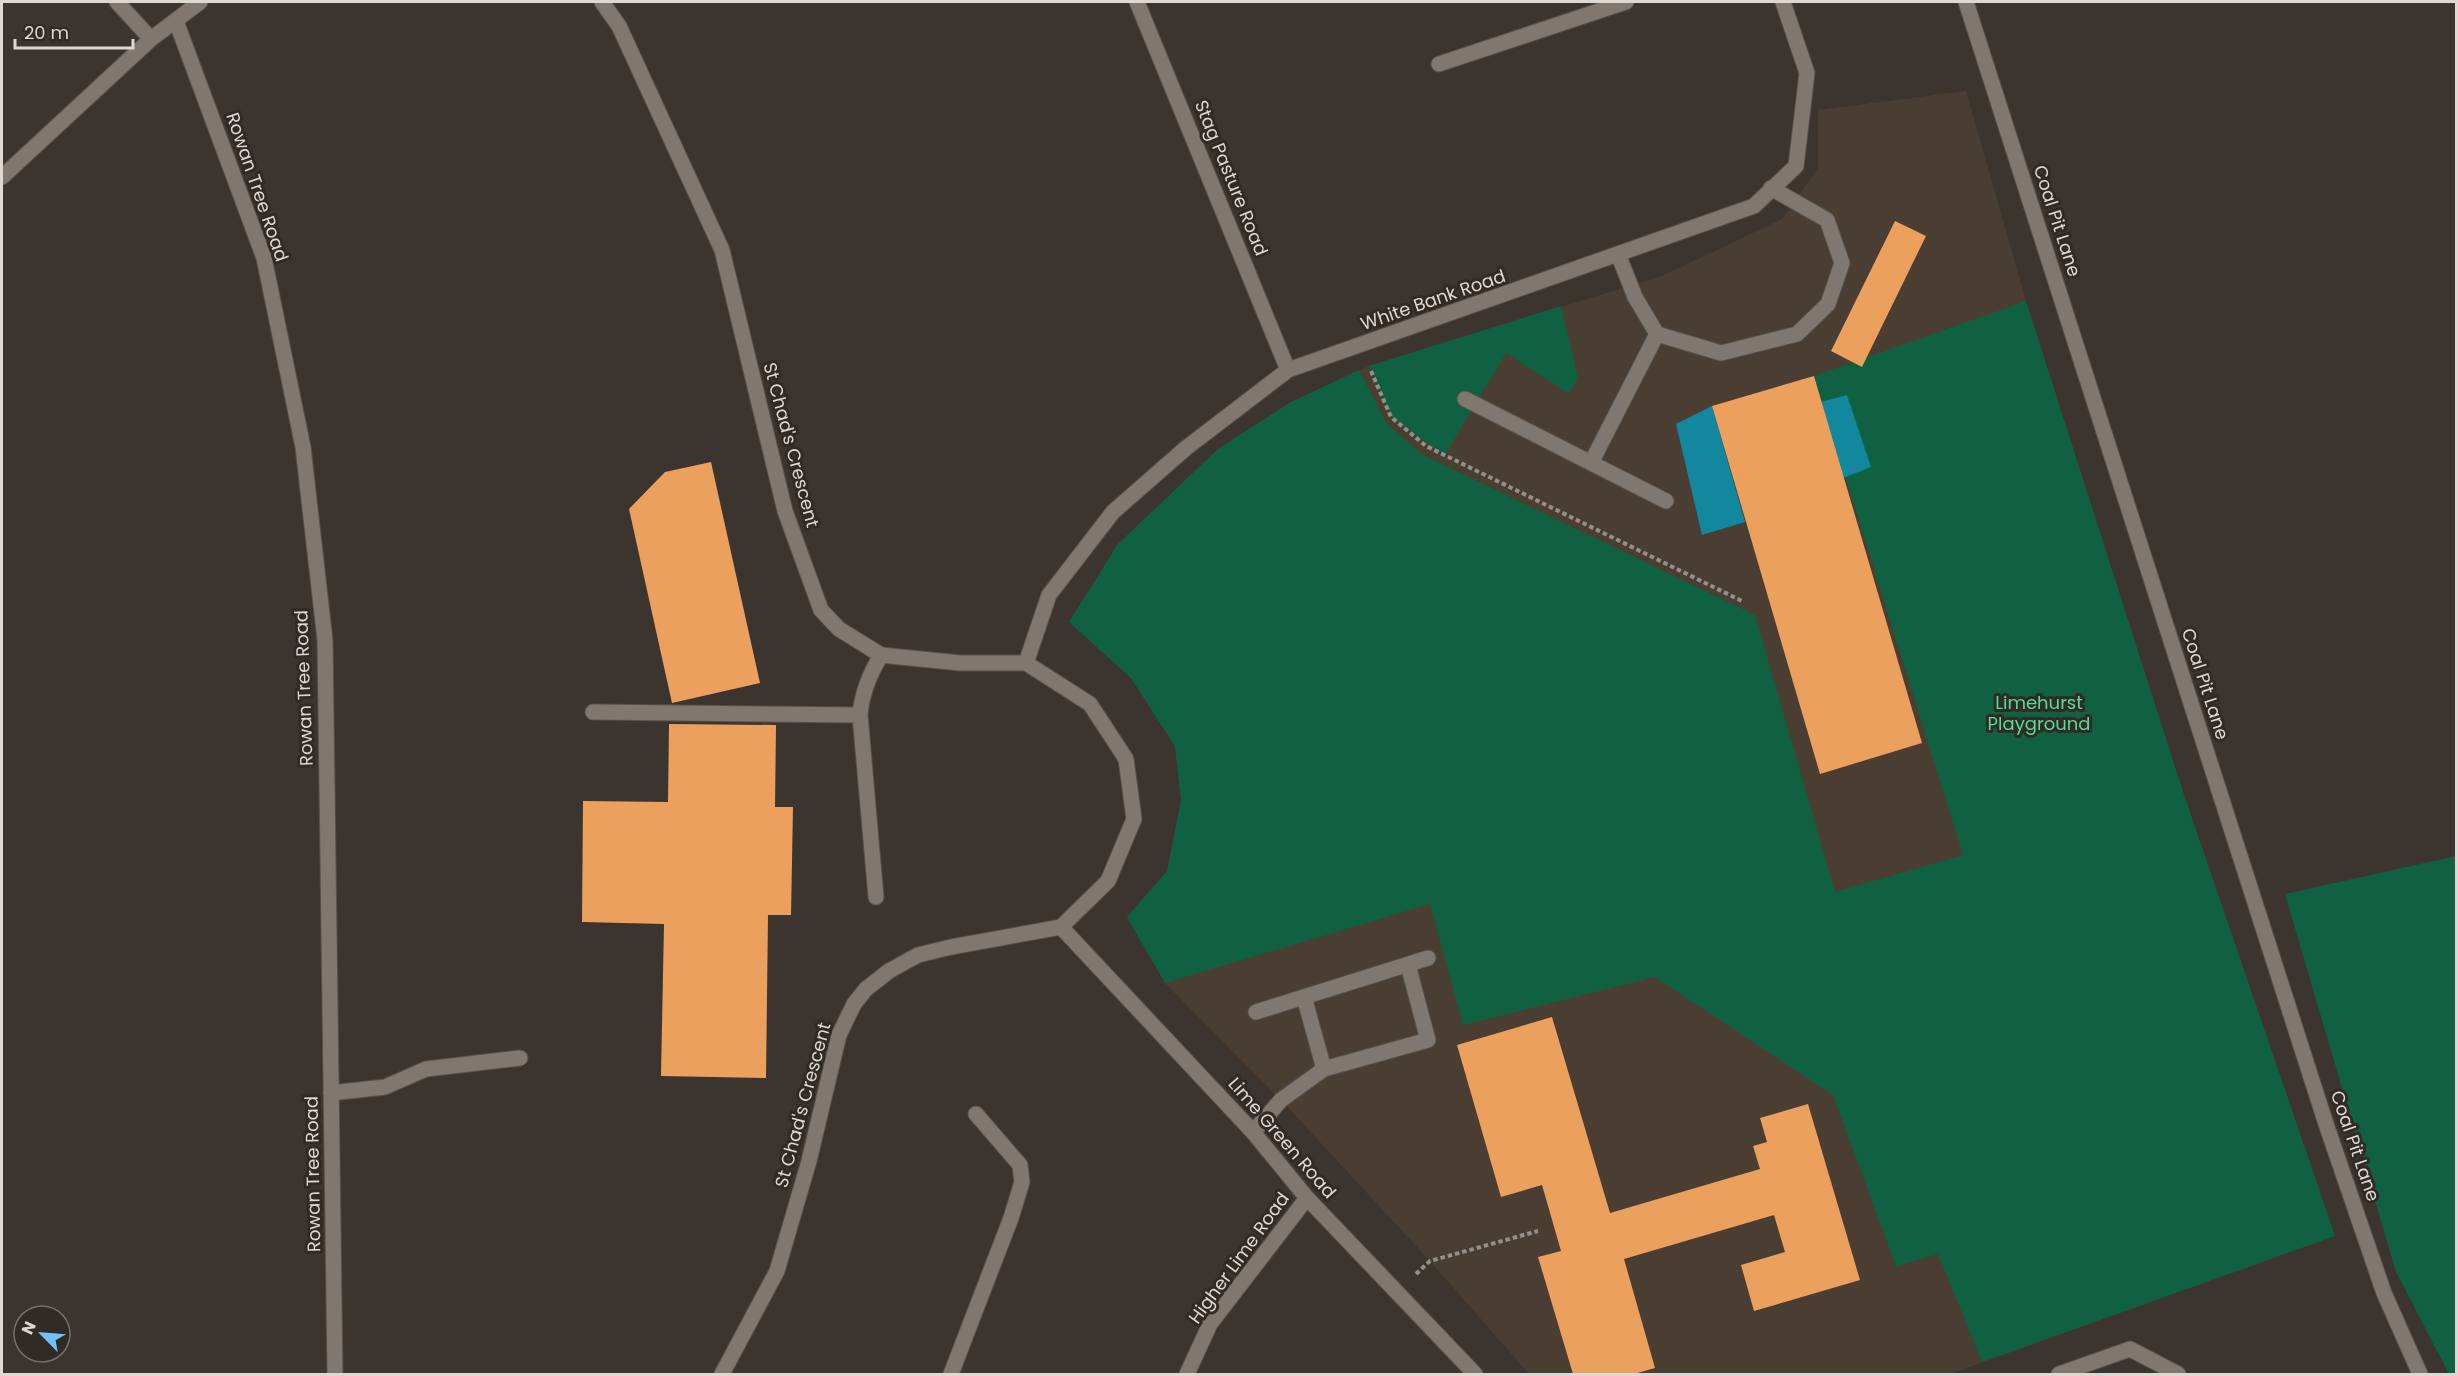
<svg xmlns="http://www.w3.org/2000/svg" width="2458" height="1376" viewBox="0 0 2458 1376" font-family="Poppins,sans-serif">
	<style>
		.built { fill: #4a3e33 }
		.green { fill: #0f6141 }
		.water { fill: #12879d }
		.building { fill: #eba05d }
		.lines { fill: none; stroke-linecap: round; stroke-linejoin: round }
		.lane-casing { stroke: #57514c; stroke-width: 17 }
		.street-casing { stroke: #57514c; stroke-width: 17 }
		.secondary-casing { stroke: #57514c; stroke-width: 17 }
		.path { stroke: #948f8a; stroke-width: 4; stroke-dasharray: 4.5 3; stroke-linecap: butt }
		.lane { stroke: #807771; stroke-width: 15 }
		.street { stroke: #807771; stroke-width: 15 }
		.secondary { stroke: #807771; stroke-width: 15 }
		.labels { text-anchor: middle; stroke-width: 6; stroke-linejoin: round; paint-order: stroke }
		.street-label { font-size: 18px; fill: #ddd8d4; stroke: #322b25 }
		.park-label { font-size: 18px; fill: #4fde9f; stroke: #322b25 }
	</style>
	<rect width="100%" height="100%" fill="#3c352f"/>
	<!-- built -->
	<path class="built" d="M1966 91 2026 301 2183 792 2335 1236 1950 1374H1529L1430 1261 1281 1100 1165 983 1127 917 1167 871 1181 800 1175 746 1131 678 1069 622 1118 544 1218 449 1291 402 1369 366 1662 276 1782 219 1818 168V110Z"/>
	<!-- green -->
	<path class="green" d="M2026 301 2183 792 2335 1236 1982 1362 1938 1254 1896 1266 1833 1095 1655 977 1463 1025 1430 904 1165 983 1127 917 1167 871 1181 800 1175 746 1131 678 1069 622 1118 544 1218 449 1291 402 1359 370 1387 424 1423 455 1755 615 1835 892 1963 855 1814 376Z
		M1561 306 1578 377 1569 394 1506 353 1445 455 1391 417 1369 366Z
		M2456 856V1374H2449L2396 1272 2285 894Z"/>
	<!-- water -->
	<path class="water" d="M1847 395 1871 467 1843 478 1821 402Z
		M1712 406 1745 522 1702 535 1676 424Z"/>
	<!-- building -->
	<path class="building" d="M1895 221 1926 236 1862 367 1831 351Z
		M1814 376 1922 743 1820 774 1712 406Z
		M711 462 760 683 672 703 629 509 665 472Z
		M669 724 776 725 775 807H793L791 915H768L766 1078 661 1076 664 924 582 922 583 801 668 802Z
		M1552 1017 1610 1213 1760 1169 1753 1146 1767 1142 1760 1118 1808 1104 1860 1280 1754 1311 1741 1265 1785 1252 1774 1215 1624 1259 1655 1368 1634 1374H1573L1538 1257 1561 1251 1542 1185 1501 1197 1457 1045Z"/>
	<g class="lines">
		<defs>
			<path id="lane" d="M1618 254 1635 297 1657 334 1721 353 1797 334 1828 304 1842 263 1827 220 1771 188
				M1465 399 1666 501
				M1591 463 1657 334
				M593 712 860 715
				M876 897 860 715C862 692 870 674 881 655
				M1304 997 1324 1069
				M1256 1012 1428 958
				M331 1093 385 1087 426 1069 520 1058
				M1253 1132 1281 1100 1324 1069 1428 1040 1408 965
				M951 1374 1011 1218 1022 1182 1020 1165 976 1114"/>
			<path id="street" d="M117 2 151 39
				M1137 2 1288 370
				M176 21 264 258 303 447 325 640 335 1374
				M1439 64 1626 2
				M2 177 151 39 200 2
				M1026 663 1049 595 1113 512 1186 448 1288 370 1754 206 1796 166 1807 73 1783 2
				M1061 927 1253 1132 1307 1198 1475 1374
				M1187 1374 1210 1324 1307 1198
				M2059 1374 2130 1349 2178 1374"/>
			<path id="secondary" d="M602 2 619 26 722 250 785 511 821 610 839 629 881 655 960 663H1026L1090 704 1126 759 1134 819 1108 881 1061 927 951 947 918 955 889 971 866 989 854 1004 839 1035 809 1161 777 1271 722 1374
				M1966 2 2326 1124 2384 1293 2420 1374"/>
		</defs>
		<!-- lane casing -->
		<use href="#lane" class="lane-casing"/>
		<!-- street casing -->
		<use href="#street" class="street-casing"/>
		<!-- secondary casing -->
		<use href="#secondary" class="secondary-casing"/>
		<!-- path -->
		<path class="path" d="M1371 371 1391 417 1426 446 1742 601
			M1416 1274 1430 1261 1538 1231"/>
		<!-- lane -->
		<use href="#lane" class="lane"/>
		<!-- street -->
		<use href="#street" class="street"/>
		<!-- secondary -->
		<use href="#secondary" class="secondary"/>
	</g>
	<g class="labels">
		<!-- street labels -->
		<g class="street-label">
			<text transform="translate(1231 178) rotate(68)" y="6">Stag Pasture Road</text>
			<text transform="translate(257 187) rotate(71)" y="6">Rowan Tree Road</text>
			<text transform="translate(2057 221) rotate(72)" y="6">Coal Pit Lane</text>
			<text transform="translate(1433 300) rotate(-19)" y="6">White Bank Road</text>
			<text transform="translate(791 445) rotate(75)" y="6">St Chad's Crescent</text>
			<text transform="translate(2205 684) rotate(72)" y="6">Coal Pit Lane</text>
			<text transform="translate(304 688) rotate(-92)" y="6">Rowan Tree Road</text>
			<text transform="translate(803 1105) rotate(-75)" y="6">St Chad's Crescent</text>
			<text transform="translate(1282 1138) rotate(49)" y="6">Lime Green Road</text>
			<text transform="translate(2355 1146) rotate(71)" y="6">Coal Pit Lane</text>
			<text transform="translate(313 1174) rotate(-91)" y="6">Rowan Tree Road</text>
			<text transform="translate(1239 1258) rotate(-54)" y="6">Higher Lime Road</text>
		</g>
		<!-- park labels -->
		<g class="park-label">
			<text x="2039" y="709">Limehurst<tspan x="2039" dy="21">Playground</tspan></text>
		</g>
	</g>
	<!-- border -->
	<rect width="2458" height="1376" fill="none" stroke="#ddd8d4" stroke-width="6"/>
	<!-- north arrow -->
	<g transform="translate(42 1334) rotate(295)"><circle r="28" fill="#322b25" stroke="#76706b" stroke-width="1.5"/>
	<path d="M0-4.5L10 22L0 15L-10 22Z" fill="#70c2f4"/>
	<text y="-9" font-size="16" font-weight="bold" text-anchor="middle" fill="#ddd8d4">N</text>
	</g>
	<!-- scale -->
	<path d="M15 39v9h118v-9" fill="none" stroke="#ddd8d4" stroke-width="3"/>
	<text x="24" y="39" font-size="18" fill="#ddd8d4" stroke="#322b25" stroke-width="4.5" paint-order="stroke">20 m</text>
</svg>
